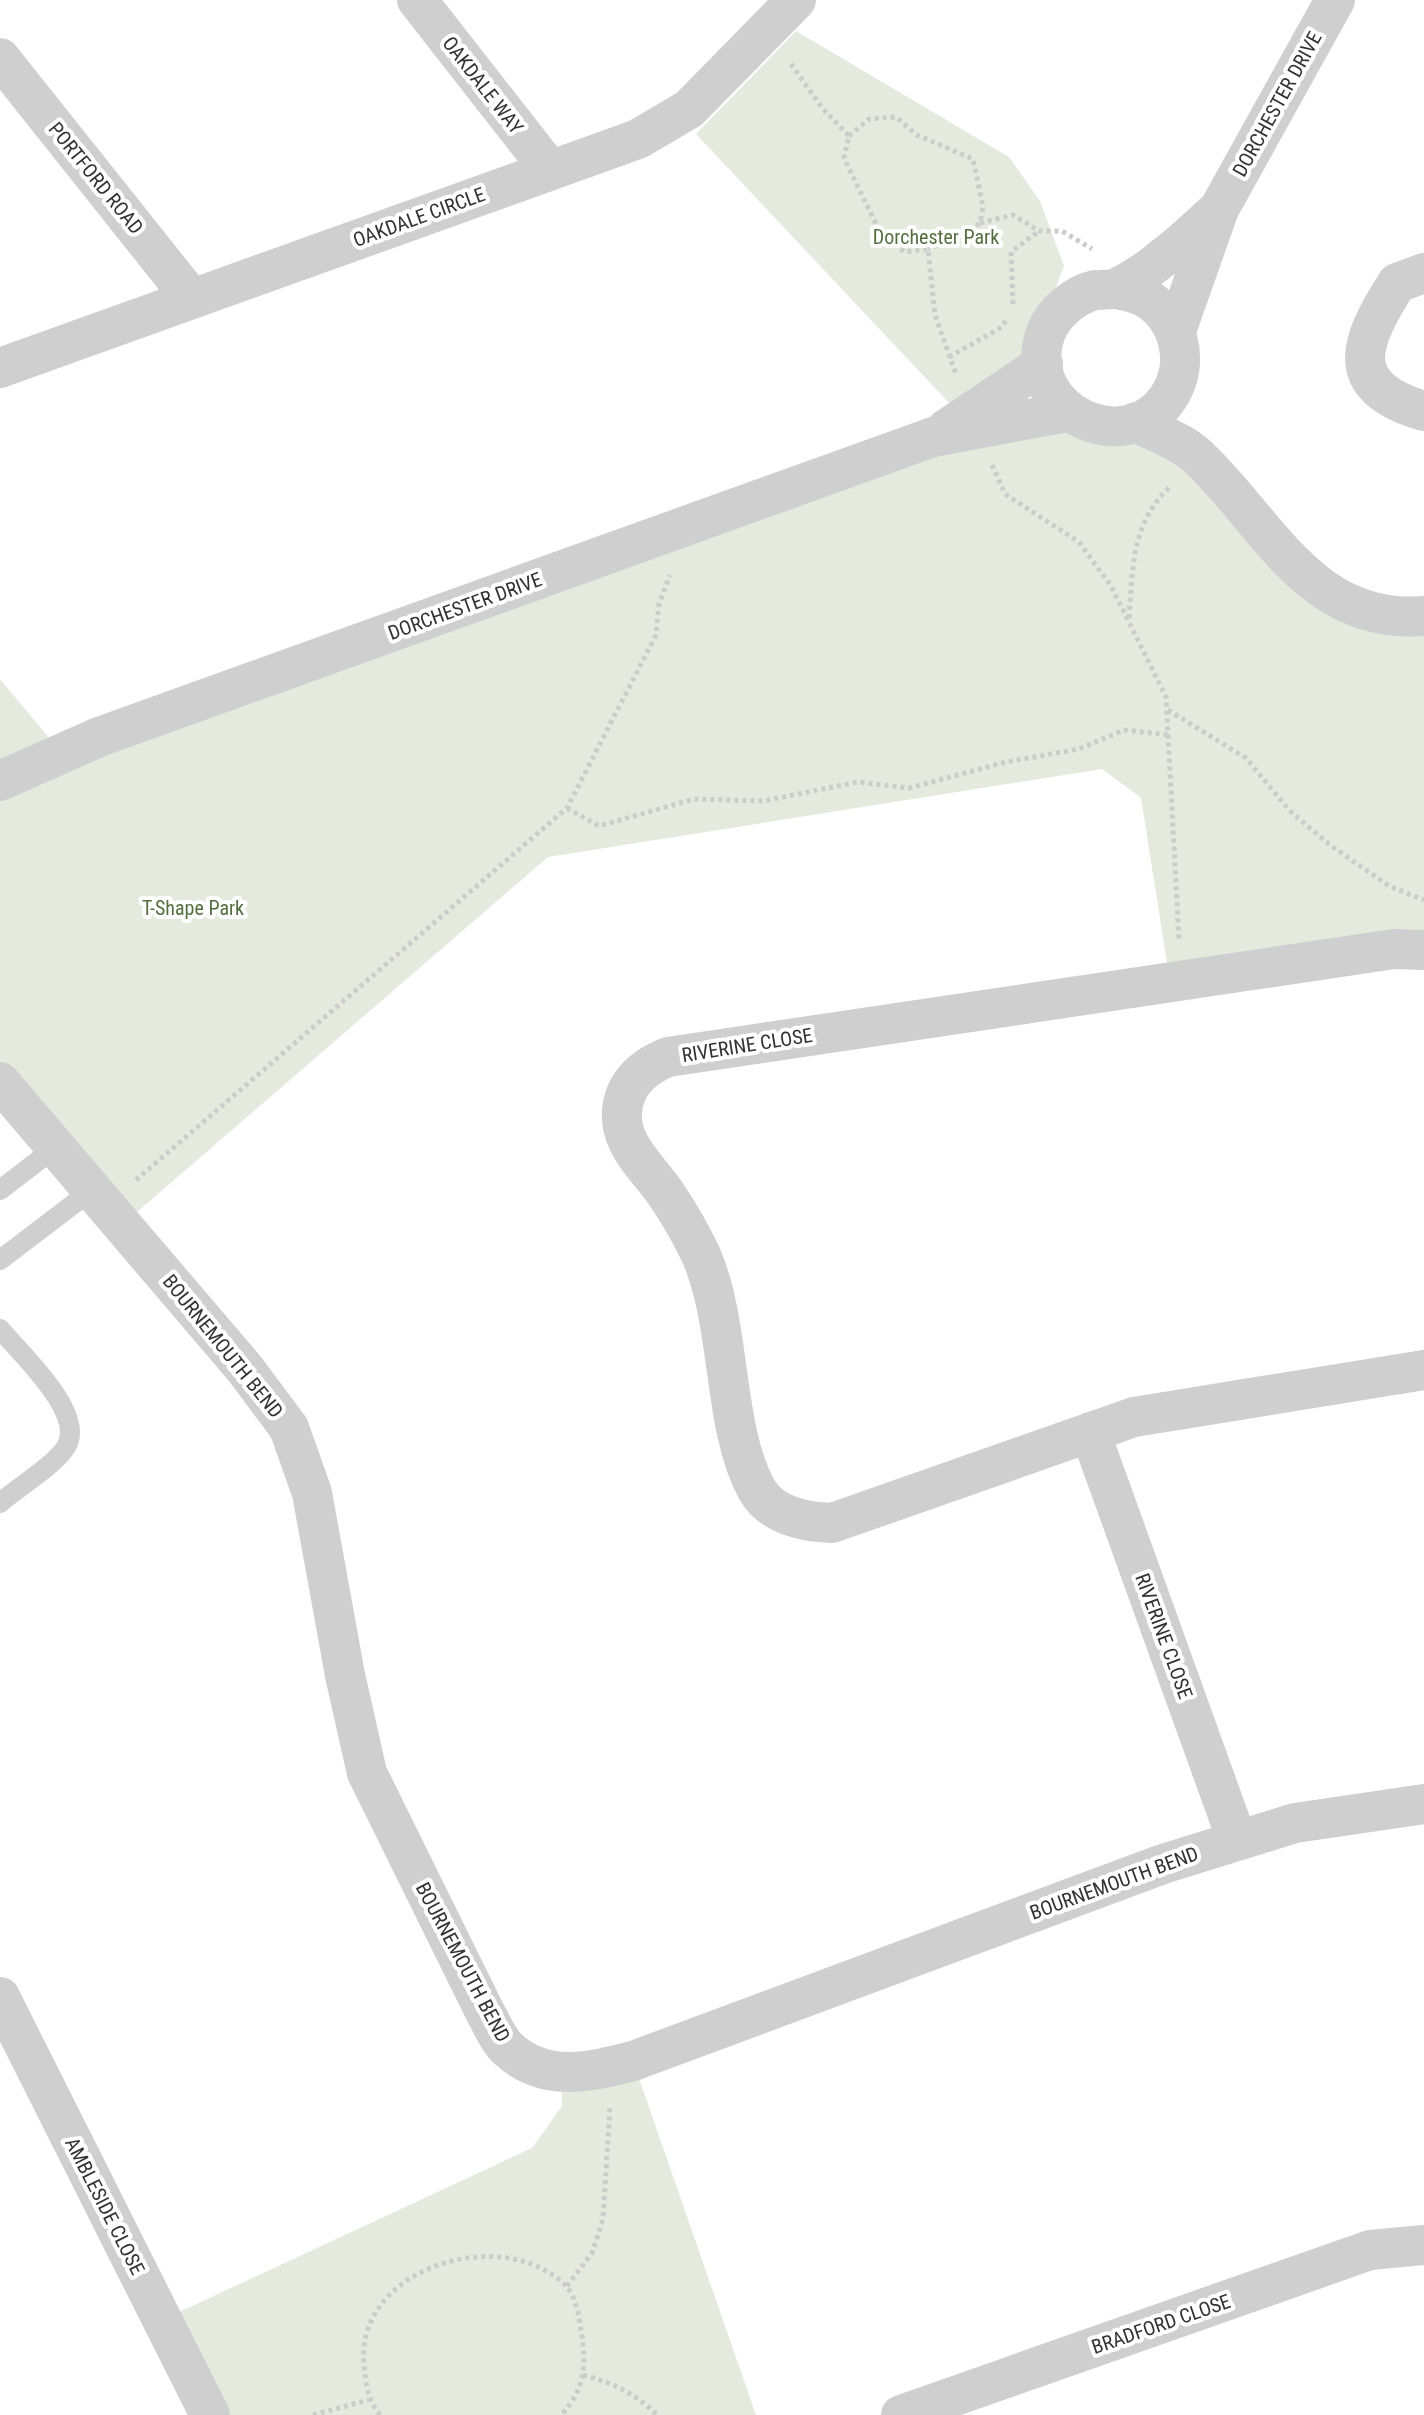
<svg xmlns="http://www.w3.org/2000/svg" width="1424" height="2415" viewBox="0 0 1424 2415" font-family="'Roboto Condensed',sans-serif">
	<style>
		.green { fill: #e4ebde }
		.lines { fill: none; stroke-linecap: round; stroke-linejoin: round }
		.path { stroke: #ccc; stroke-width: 5; stroke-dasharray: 4 4; stroke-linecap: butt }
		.lane { stroke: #cfcfcf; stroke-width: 20 }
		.street { stroke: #cfcfcf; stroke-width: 40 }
		.labels { text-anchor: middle; stroke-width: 8; stroke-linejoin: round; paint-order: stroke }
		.street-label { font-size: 20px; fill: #323232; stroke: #fff }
		.park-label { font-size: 20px; fill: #536e3f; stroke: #fff }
	</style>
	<rect width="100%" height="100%" fill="#fff"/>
	<!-- green -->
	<path class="green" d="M796 31 1009 157 1040 201 1064 266 1019 384 949 403 696 134Z
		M1034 403 1195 454 1282 555 1424 616V950L1170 982 1141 798 1102 769 548 857 122 1225 0 1082V679L62 753Z
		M633 2061 756 2415H210L162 2320 532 2148 562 2106V2074Z"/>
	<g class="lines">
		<!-- path -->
		<path class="path" d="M791 64 823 109 849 136 844 158 878 228 904 252 928 249 935 315 956 374
			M849 136 869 119 896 117 917 135 973 159 983 207 980 223 960 237 928 249
			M980 223 1013 215 1039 231H1062L1092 249
			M1013 304 1011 252 1039 231
			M949 357 1002 327 1006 320
			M992 465 1005 494 1079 542 1111 586 1166 697 1179 940
			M1129 618C1133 567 1131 522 1172 485
			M1168 710 1246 758 1289 810 1330 845 1389 886 1424 900
			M567 808 599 826 694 799 763 801 858 782 909 788 1006 762 1079 749 1124 730 1169 735
			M136 1180 567 808 656 635 659 604 670 575
			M567 2286 592 2253 603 2219 610 2108
			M583 2375C613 2383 635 2393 657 2415
			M313 2415 368 2400
			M380 2415C367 2398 366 2385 364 2364 355 2268 502 2223 565 2285 576 2296 579 2316 581 2331 587 2364 585 2390 561 2415"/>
		<!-- lane -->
		<path class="lane" d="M0 1190 56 1147
			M0 1260 92 1190
			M0 1329C20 1353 87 1414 66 1447 55 1465 17 1488 0 1503"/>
		<!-- street -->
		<path class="street" d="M417 0 550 170
			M0 58 192 299
			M1424 273 1397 283C1359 342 1341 387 1424 411
			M1117 289C1126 291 1138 293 1146 298 1178 317 1190 360 1171 393 1130 464 1017 411 1046 332 1054 312 1075 295 1095 290 1103 289 1112 291 1119 287 1133 280 1148 270 1160 260 1181 245 1200 226 1219 209
			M1176 331 1219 209 1335 0
			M0 368 638 139 689 109 796 0
			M1136 422C1154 432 1180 441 1196 455 1266 519 1309 626 1424 616
			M946 429 1043 364
			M0 781 99 737 933 437 1067 412
			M1424 950 1394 949 668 1057C640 1068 620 1088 622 1120 624 1150 653 1173 668 1197 680 1215 692 1236 701 1255 732 1326 722 1427 757 1490 772 1516 806 1522 832 1523L1134 1417 1424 1370
			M0 1082 245 1369 289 1428 312 1493 345 1675 367 1773 485 2012C492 2024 498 2040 508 2049 545 2083 590 2072 633 2061L1163 1864 1295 1823 1424 1804
			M1090 1432 1237 1840
			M0 1997 210 2415
			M901 2415 1370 2250 1424 2245"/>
	</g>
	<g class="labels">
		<!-- street labels -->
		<g class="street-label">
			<text transform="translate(483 85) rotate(52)" y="7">OAKDALE WAY</text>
			<text transform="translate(1277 104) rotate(-61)" y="7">DORCHESTER DRIVE</text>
			<text transform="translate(96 178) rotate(51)" y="7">PORTFORD ROAD</text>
			<text transform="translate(419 217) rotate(-20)" y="7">OAKDALE CIRCLE</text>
			<text transform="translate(465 606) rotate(-20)" y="7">DORCHESTER DRIVE</text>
			<text transform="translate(747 1045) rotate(-9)" y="7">RIVERINE CLOSE</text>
			<text transform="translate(223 1346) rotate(51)" y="7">BOURNEMOUTH BEND</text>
			<text transform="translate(1164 1636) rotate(70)" y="7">RIVERINE CLOSE</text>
			<text transform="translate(1114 1883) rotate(-20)" y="7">BOURNEMOUTH BEND</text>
			<text transform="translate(463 1962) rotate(62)" y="7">BOURNEMOUTH BEND</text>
			<text transform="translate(105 2206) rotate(63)" y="7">AMBLESIDE CLOSE</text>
			<text transform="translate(1161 2324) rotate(-19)" y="7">BRADFORD CLOSE</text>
		</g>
		<!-- park labels -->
		<g class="park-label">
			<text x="936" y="244">Dorchester Park</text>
			<text x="193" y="915">T-Shape Park</text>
		</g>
	</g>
</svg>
